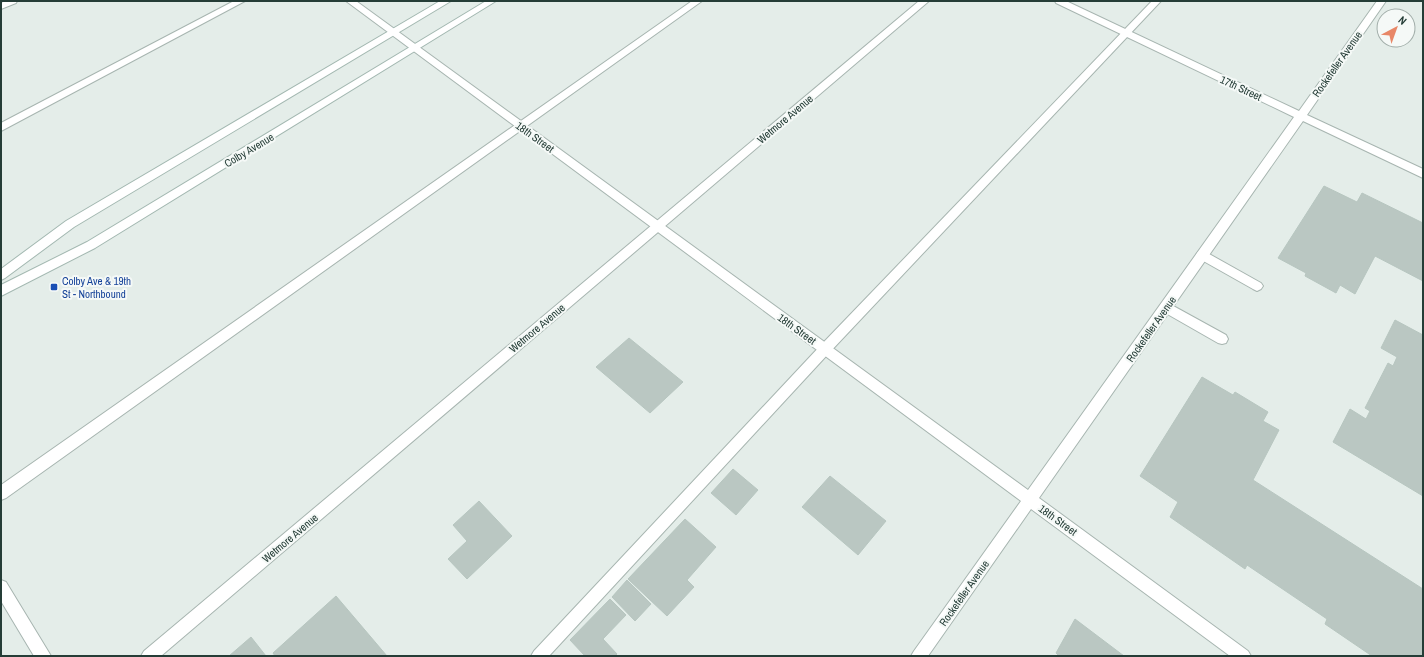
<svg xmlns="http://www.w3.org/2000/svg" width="1424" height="657" viewBox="0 0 1424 657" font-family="'Archivo Narrow',sans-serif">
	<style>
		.building { fill: #bac7c2; stroke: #b7c6c0 }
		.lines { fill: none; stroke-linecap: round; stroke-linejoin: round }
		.service-casing { stroke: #a7b5b0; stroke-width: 2 }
		.minor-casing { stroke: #a7b5b0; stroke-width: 2 }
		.tertiary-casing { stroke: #a7b5b0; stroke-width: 2 }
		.secondary-casing { stroke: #a3b8b1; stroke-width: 2 }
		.service { fill: #fff; fill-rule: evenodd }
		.minor { fill: #fff; fill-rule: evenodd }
		.tertiary { fill: #fff; fill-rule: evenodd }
		.secondary { fill: #fff; fill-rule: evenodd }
		.transit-dot { fill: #1a4fb4; stroke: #f5f9f7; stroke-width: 1.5 }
		.labels { text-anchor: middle; stroke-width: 4; stroke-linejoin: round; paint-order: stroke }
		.street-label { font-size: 11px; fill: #253d37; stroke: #f5f9f7 }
		.transit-label { font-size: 11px; fill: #164399; stroke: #f5f9f7; text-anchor: start }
	</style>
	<rect width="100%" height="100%" fill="#e4ede9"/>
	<!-- building -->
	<path class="building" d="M1324 186 1357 202 1362 193 1423 223V281L1375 256 1355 294 1340 285 1336 293 1305 276 1306 273 1278 258Z
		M1395 320 1423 335V496L1333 442 1350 409 1366 419 1370 411 1365 408 1388 363 1393 366 1397 357 1381 348Z
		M629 338 683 382 650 413 596 367Z
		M1202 377 1233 395 1235 392 1268 412 1263 421 1279 430 1253 480 1423 589V656H1372L1325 624 1327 619 1247 565 1245 569 1170 517 1178 502 1140 476Z
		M733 469 758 490 736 515 711 493Z
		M830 476 886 521 858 555 802 507Z
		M479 501 512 536 467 579 448 559 467 541 453 525Z
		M685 519 716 547 687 580 694 587 667 616 628 579Z
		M627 580 651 604 635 621 612 597Z
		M336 596 387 656H275L273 653Z
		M610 599 626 615 603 639 617 654 615 656H585L570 640Z
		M1075 619 1124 656H1059L1056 653Z
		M251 637 266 656H229Z"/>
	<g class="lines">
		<defs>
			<path id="service" d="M234 1H245L1 131V123Z
				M692 1H702L6 498 1 500V485Z
				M1152 1H1161L829 353 549 656H531L534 651 821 345Z
				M1202 250 1261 283 1263 286 1261 289 1257 291 1253 289 1198 258 1196 255 1198 252Z
				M1166 302 1226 335 1228 339 1226 343 1222 344 1218 343 1162 311 1160 307 1162 303Z"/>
			<path id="minor" d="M346 1H356L1028 490 1294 117 1056 3 1055 1H1066L1299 111 1377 1H1386L1307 115 1423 169V178L1303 121 1039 498 1248 651 1251 656H1230L1031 509 928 656H911L914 651 1021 501Z"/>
			<path id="tertiary" d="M5 1H17L16 3 1 9V3Z
				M919 1H929L161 656H141L144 651Z
				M1 580 6 582 51 656H34L1 601Z"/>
			<path id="secondary" d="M440 1H451L74 227 5 278 1 280V269L66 221Z
				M486 1H496L95 248 1 296V285L87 242Z"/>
		</defs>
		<!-- service casing -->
		<use href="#service" class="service-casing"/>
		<!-- minor casing -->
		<use href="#minor" class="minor-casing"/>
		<!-- tertiary casing -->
		<use href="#tertiary" class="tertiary-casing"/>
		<!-- secondary casing -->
		<use href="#secondary" class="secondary-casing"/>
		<!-- service -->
		<use href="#service" class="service"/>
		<!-- minor -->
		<use href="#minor" class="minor"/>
		<!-- tertiary -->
		<use href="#tertiary" class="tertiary"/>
		<!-- secondary -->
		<use href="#secondary" class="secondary"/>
	</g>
	<!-- markers -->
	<rect class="transit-dot" x="50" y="283" width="8" height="8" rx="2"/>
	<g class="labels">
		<!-- street labels -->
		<g class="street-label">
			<text transform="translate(1337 64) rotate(-55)" y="4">Rockefeller Avenue</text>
			<text transform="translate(1241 88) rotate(25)" y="4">17th Street</text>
			<text transform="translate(785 119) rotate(-40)" y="4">Wetmore Avenue</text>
			<text transform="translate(535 137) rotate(36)" y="4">18th Street</text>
			<text transform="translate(249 150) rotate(-31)" y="4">Colby Avenue</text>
			<text transform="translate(537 328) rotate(-40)" y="4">Wetmore Avenue</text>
			<text transform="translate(797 329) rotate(36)" y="4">18th Street</text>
			<text transform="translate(1151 329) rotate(-55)" y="4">Rockefeller Avenue</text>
			<text transform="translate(1058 520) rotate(36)" y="4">18th Street</text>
			<text transform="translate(290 538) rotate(-40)" y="4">Wetmore Avenue</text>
			<text transform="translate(964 593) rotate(-55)" y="4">Rockefeller Avenue</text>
		</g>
		<!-- transit labels -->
		<g class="transit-label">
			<text x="62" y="285">Colby Ave &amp; 19th<tspan x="62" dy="13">St - Northbound</tspan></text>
		</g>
	</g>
	<!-- border -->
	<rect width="1424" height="657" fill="none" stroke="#253d37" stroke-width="4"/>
	<!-- north arrow -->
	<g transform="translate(1396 28) rotate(41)"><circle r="19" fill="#f5f9f7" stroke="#a2aeaa"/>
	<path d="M0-3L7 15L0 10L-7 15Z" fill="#e88767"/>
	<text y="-6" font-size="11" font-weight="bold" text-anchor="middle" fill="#253d37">N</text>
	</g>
</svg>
